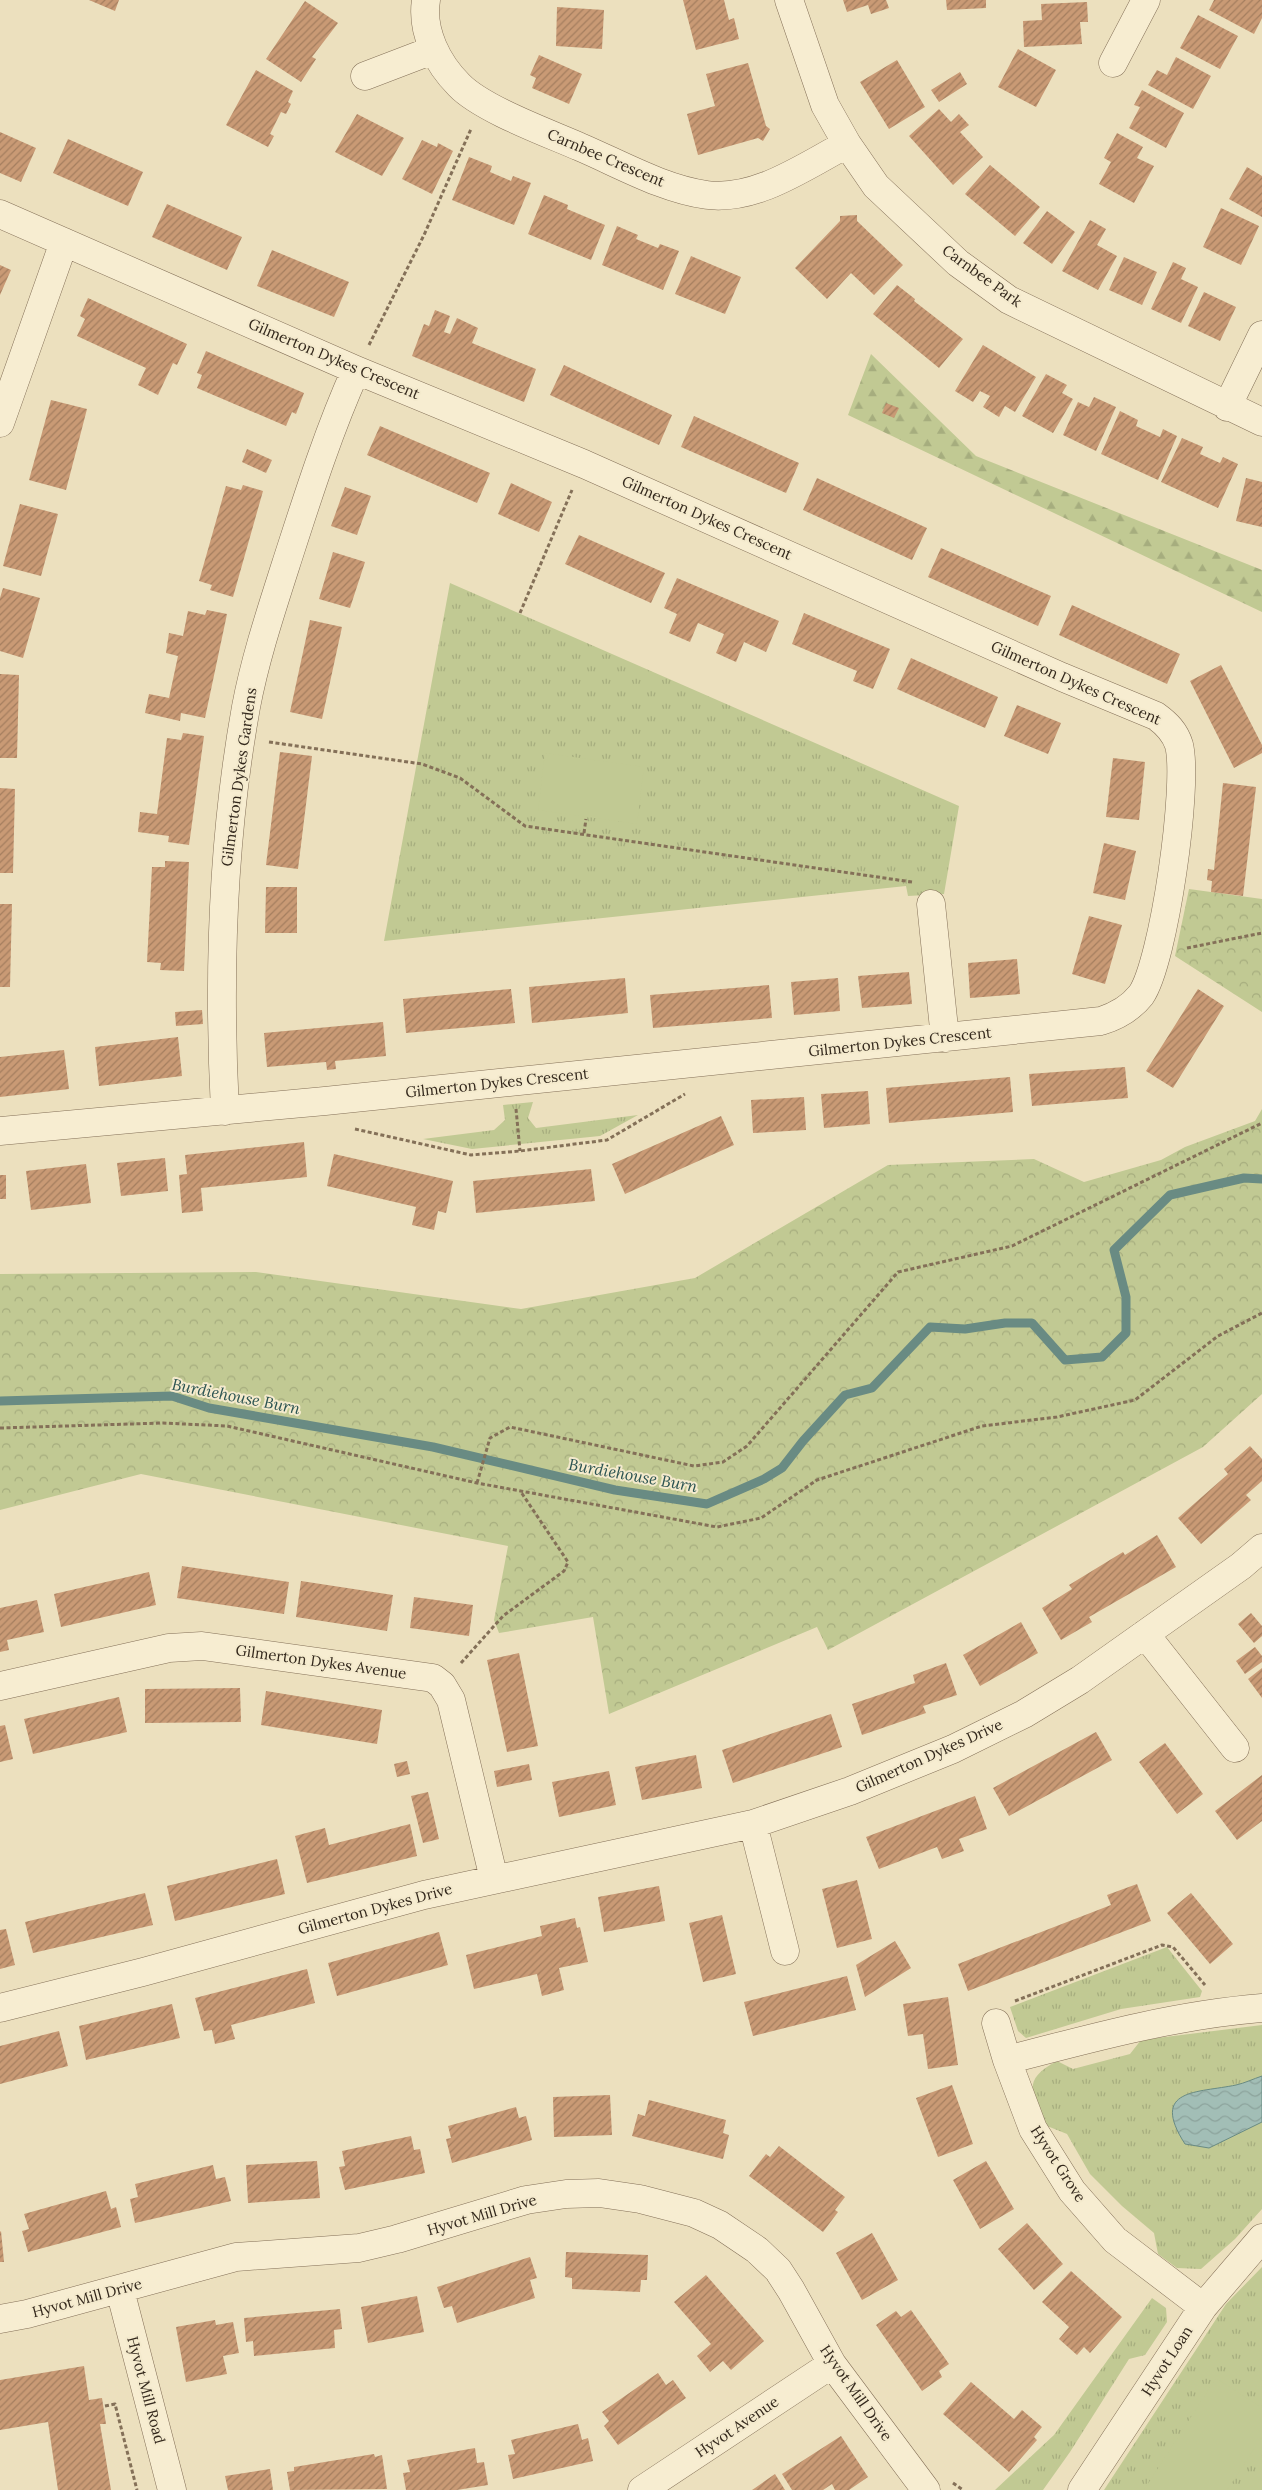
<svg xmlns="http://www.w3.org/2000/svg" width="1262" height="2490" viewBox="0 0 1262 2490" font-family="Lora,serif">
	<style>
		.grass { fill: url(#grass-tufts) }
		.forest { fill: url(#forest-firs) }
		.park { fill: url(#park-crowns) }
		.pitch { fill: #c1c993 }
		.water { fill: url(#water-waves); stroke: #698b83 }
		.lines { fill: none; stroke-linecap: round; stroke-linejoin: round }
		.stream { stroke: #698b83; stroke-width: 9 }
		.building { fill: url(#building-hatch) }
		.minor-casing { stroke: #847058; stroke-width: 29 }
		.path { stroke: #847058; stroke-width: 3; stroke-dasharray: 4 2.5; stroke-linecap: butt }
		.minor { stroke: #f7edd1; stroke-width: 28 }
		.labels { text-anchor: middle; stroke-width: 4; stroke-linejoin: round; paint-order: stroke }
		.street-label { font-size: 15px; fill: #33281c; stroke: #f4eacd }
		.water-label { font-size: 16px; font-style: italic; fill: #2b5351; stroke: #f4eacd }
	</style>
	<defs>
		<pattern id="grass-tufts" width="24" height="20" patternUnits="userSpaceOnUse" patternTransform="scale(1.25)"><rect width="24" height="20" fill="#c1c993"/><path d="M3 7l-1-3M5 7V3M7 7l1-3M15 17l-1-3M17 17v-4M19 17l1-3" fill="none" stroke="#a6ad7e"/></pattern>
		<pattern id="forest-firs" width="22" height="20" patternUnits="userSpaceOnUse" patternTransform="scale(1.25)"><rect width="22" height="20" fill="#c1c993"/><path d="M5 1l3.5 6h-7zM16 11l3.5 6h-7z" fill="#a6ad7e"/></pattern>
		<pattern id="park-crowns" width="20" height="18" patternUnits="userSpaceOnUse" patternTransform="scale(1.25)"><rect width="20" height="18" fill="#c1c993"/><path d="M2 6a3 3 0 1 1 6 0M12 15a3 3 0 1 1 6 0" fill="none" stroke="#a6ad7e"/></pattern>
		<pattern id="water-waves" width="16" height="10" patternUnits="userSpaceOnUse" patternTransform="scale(1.25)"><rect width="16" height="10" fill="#a2beb6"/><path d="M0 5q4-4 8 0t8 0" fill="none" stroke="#8ca39c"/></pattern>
		<pattern id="building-hatch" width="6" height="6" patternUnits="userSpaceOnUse" patternTransform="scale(1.25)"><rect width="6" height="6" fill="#c99a75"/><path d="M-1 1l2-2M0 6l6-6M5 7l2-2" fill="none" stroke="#a47e5f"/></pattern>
	</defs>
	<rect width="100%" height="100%" fill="#ece0be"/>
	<!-- grass -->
	<path class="grass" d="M450 583 959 806 944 894 908 896 906 886 384 941Z
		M533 1102 528 1118 536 1128 638 1115 600 1136 472 1149 423 1139 494 1130 505 1120 503 1105Z
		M1167 1947 1202 1991 1200 1997 1121 2009 1026 2038 1018 2031 1010 2007Z
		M1262 2025V2209L1235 2239 1201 2269 1177 2268 1158 2254 1154 2233 1122 2206 1090 2174 1067 2134 1047 2126C1032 2096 1020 2080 1057 2061L1073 2069 1130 2054 1141 2040Z
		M1262 2267V2490H1104L1226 2304Z
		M1152 2298 1166 2308 1167 2322 1145 2355 1129 2359 1070 2452 1043 2490H995L1054 2435Z"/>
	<!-- forest -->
	<path class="forest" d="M871 354 976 456 1262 570V612L848 415Z"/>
	<!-- park -->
	<path class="park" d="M1189 889 1262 899V1012L1175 956Z
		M1262 1109V1394L1203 1447 828 1650 817 1627 609 1714 593 1617 499 1633 494 1620 508 1546 141 1474 0 1510V1274L256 1272 521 1309 695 1278 888 1165 1034 1159 1084 1182 1161 1160 1185 1147 1255 1121Z"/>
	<!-- pitch -->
	<path class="pitch" d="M545 753 644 767 637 824 538 810Z
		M1216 2378 1262 2408V2437L1227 2490H1144Z"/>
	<!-- water -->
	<path class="water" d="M1262 2076V2122L1209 2148 1185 2144C1149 2088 1198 2093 1236 2085 1245 2083 1253 2079 1262 2076Z"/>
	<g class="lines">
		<!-- stream -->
		<path class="stream" d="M0 1401 172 1396 209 1408 433 1447 615 1490 707 1504 764 1479 782 1468 803 1441 845 1395 872 1388 930 1327 965 1329 1005 1323H1032L1065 1360 1102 1357 1126 1333V1297L1114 1250 1170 1195 1244 1178 1262 1179"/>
	</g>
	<!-- building -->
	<path class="building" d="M89 0H119L115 11Z
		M683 0H724L729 20 734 18 739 39 696 50Z
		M843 0H886L889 8 871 14 868 5 847 12Z
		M946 0H986V8L947 10Z
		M1214 0H1262V18L1254 34 1209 10Z
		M305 1 338 23 312 57 316 59 301 82 266 59Z
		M1087 2 1088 22H1080L1082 44 1024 47 1023 21 1042 20 1041 4Z
		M557 7 604 10 602 49 556 46Z
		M1198 15 1238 36 1220 69 1180 48Z
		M1018 49 1056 70 1036 107 998 87Z
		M539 55 582 74 569 104 532 88 536 78 530 75Z
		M1176 57 1211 76 1193 109 1148 85 1157 70 1167 75Z
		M897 60 925 107 889 129 860 82Z
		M748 63 766 126 770 129 763 141 758 138 698 155 687 114 715 106 706 74Z
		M256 70 293 91 288 102 291 104 286 114 281 112 270 134 274 136 268 147 226 125Z
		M960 72 967 84 939 102 931 90Z
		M1142 90 1184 113 1166 148 1129 128 1140 107 1134 105Z
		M939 109 951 122 959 114 969 125 960 132 983 157 953 185 909 136Z
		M357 114 404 138 382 176 335 152Z
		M0 132 36 148 21 182 0 173Z
		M1117 133 1143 147 1137 158 1154 166 1134 203 1099 184 1111 162 1104 158Z
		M68 139 143 172 128 206 53 173Z
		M422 140 437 147 438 143 453 151 432 194 402 179Z
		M469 157 492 166 490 172 511 181 513 176 531 183 514 225 452 200Z
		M990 165 1040 207 1015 236 965 194Z
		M1247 167 1262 176V217L1229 199Z
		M544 195 568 205 567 209 605 225 591 260 528 234Z
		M167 204 242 237 227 270 152 237Z
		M1221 208 1259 226 1241 265 1203 247Z
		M1047 211 1075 232 1052 264 1023 243Z
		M857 215V221L903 265 874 295 851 273 827 299 795 268 840 221V216Z
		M1090 220 1106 229 1097 245 1117 256 1098 290 1062 271Z
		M617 226 638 235 636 239 658 248 660 244 679 251 663 290 602 265Z
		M272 250 349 282 334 317 257 286Z
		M691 256 741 277 725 314 675 294Z
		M1124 257 1157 272 1142 305 1109 290Z
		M1173 262 1186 268 1181 279 1198 287 1181 323 1151 309Z
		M0 265 11 270 0 295Z
		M897 285 915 299 914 301 963 339 939 368 873 314Z
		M1204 292 1236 307 1220 341 1188 326Z
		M88 298 187 344 177 365 173 363 158 395 138 385 146 368 77 336 85 319 80 316Z
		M435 310 450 316 444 332 450 334 457 318 478 328 472 343 536 369 524 402 412 356 424 324 429 326Z
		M983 345 1036 377 1015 412 1005 406 999 417 983 407 990 396 980 391 973 402 955 391Z
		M206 351 304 393 296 414 292 412 286 426 197 388 202 375 197 373Z
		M564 365 672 415 659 445 550 395Z
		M1046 374 1067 385 1062 393 1073 399 1053 433 1022 416Z
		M1094 397 1116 407 1096 451 1063 435 1078 402 1089 407Z
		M51 400 87 409 66 490 29 480Z
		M886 403 899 408 894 418 882 413Z
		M1120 411 1138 420 1136 426 1160 437 1163 429 1177 436 1158 480 1101 454Z
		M694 416 799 463 786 493 681 447Z
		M380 426 490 473 477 503 367 455Z
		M1182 438 1203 447 1200 454 1220 463 1223 457 1238 464 1218 508 1161 482Z
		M247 449 272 460 266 473 242 462Z
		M817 478 927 528 912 560 803 510Z
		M1246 478 1262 482V527L1236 521Z
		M511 483 552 502 539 532 498 514Z
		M243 485 263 491 233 597 210 590 212 585 199 581 226 486 241 490Z
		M345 487 371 496 357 535 331 526Z
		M20 504 58 514 41 576 3 566Z
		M579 535 665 573 651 603 565 564Z
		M941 548 1051 596 1038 626 928 577Z
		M333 552 365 562 350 608 319 599Z
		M677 578 779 621 766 652 744 642 736 662 716 653 724 634 698 623 690 642 669 633 677 614 664 608Z
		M3 588 40 598 23 658 0 651V598Z
		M1072 605 1180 654 1167 684 1059 635Z
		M207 610 227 614 205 718 181 713 180 721 145 713 149 694 169 698 178 656 166 653 169 633 183 636 188 611 205 615Z
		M804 613 890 649 873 689 853 681 857 671 792 644Z
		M310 620 342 627 322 719 290 712Z
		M911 658 998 697 985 728 897 689Z
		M1221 665 1262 745V753L1234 768 1190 681Z
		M0 674 19 675 17 758H0Z
		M1017 705 1061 723 1048 754 1004 736Z
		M183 733 204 736 189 845 168 842 169 836 138 832 140 812 157 814 167 738 181 740Z
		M280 752 312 756 298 869 266 865Z
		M1113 758 1145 762 1139 820 1106 817Z
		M1223 783 1256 787 1243 896 1211 892 1212 881 1207 880 1208 869 1214 870Z
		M0 788 15 789 13 873H0Z
		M1104 843 1136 851 1125 900 1093 893Z
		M165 861 189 862 184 971 160 970 161 963 147 962 152 867H165Z
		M266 887H297V933H265Z
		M0 904H12L10 987H0Z
		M1089 916 1122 925 1105 984 1072 974Z
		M1017 959 1020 994 970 998 968 963Z
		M909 972 912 1004 862 1008 858 976Z
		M625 978 628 1013 532 1023 529 987Z
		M838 978 840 1011 794 1015 791 982Z
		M769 985 772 1018 653 1028 650 995Z
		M511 989 515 1023 406 1033 403 999Z
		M1198 989 1224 1006 1173 1088 1146 1071Z
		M202 1010 203 1024 176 1026 175 1012Z
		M383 1022 386 1056 335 1061 336 1069 327 1070 326 1062 267 1067 264 1033Z
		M178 1037 182 1076 99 1086 95 1047Z
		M64 1050 69 1089 0 1097V1057Z
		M1125 1067 1128 1098 1032 1106 1029 1074Z
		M1010 1077 1013 1112 889 1123 886 1088Z
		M868 1091 870 1124 824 1128 821 1094Z
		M804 1097 806 1130 753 1133 751 1100Z
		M721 1116 734 1145 625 1194 612 1164Z
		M304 1142 307 1177 201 1188 203 1211 182 1213 179 1175 187 1174 185 1155Z
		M334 1154 453 1181 446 1213 438 1211 434 1230 412 1225 416 1207 327 1186Z
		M165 1158 168 1191 121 1196 117 1163Z
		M86 1164 91 1203 31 1210 26 1171Z
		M591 1169 595 1201 476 1213 473 1181Z
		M0 1175H6V1199H0Z
		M1250 1446 1262 1459V1481L1246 1495 1251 1500 1201 1544 1178 1518 1228 1474 1224 1469Z
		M1157 1535 1176 1567 1089 1617 1092 1622 1061 1640 1042 1608 1072 1589 1069 1585 1123 1552 1125 1555Z
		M182 1566 289 1582 284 1614 177 1598Z
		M149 1572 156 1605 61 1627 54 1594Z
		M301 1581 393 1595 387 1631 296 1617Z
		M414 1597 473 1605 469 1636 410 1628Z
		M37 1600 44 1632 7 1640 9 1650 0 1652V1608Z
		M1251 1613 1262 1626V1636L1254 1643 1238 1624Z
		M1021 1622 1038 1653 980 1686 963 1655Z
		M1255 1647 1262 1656V1662L1245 1674 1236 1661Z
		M519 1653 538 1746 507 1752 487 1660Z
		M946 1663 957 1695 923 1706 926 1713 862 1735 852 1704 915 1683 913 1675Z
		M1262 1668V1698L1248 1679Z
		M240 1688 241 1722 145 1723V1689Z
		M266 1691 382 1710 377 1744 261 1725Z
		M119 1697 127 1732 33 1754 24 1719Z
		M831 1714 842 1747 733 1783 722 1750Z
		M5 1725 13 1759 0 1762V1726Z
		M1096 1732 1112 1760 1009 1816 993 1788Z
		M1165 1743 1203 1794 1177 1814 1139 1762Z
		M696 1755 702 1788 642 1800 635 1767Z
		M407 1761 410 1774 397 1777 394 1764Z
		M529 1764 532 1780 497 1787 494 1771Z
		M609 1771 616 1805 559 1817 552 1782Z
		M1262 1775V1821L1237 1840 1215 1811Z
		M428 1792 439 1839 423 1843 411 1796Z
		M975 1796 987 1829 959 1839 964 1851 942 1859 937 1847 879 1869 866 1837Z
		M410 1824 417 1856 307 1883 295 1836 325 1828 329 1845Z
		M277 1859 285 1894 175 1921 167 1886Z
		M857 1880 872 1939 837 1948 822 1889Z
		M1137 1884 1151 1921 968 1991 958 1964 1111 1905 1107 1895Z
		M659 1886 665 1921 604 1932 598 1897Z
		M145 1893 153 1925 33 1953 25 1922Z
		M1191 1893 1233 1944 1210 1964 1167 1913Z
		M722 1915 736 1974 703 1982 689 1923Z
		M575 1918 577 1928 580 1927 588 1962 559 1968 564 1990 542 1996 537 1974 474 1989 466 1955 542 1936 540 1926Z
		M6 1929 15 1965 0 1969V1930Z
		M439 1932 448 1965 337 1996 328 1963Z
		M895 1941 911 1968 865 1997 856 1965Z
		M307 1969 315 2003 231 2025 235 2039 215 2044 212 2030 204 2031 195 1998Z
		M847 1976 856 2010 753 2036 744 2002Z
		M948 1997 958 2065 928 2069 923 2034 908 2036 903 2004Z
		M172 2004 180 2038 86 2060 79 2026Z
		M59 2031 68 2066 0 2084V2046Z
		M952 2085 973 2144 938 2157 916 2098Z
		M610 2095 612 2135 554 2137 553 2097Z
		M649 2100 726 2120 723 2133 729 2135 723 2159 632 2136 638 2114 645 2116Z
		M516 2107 519 2118 526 2116 532 2140 452 2163 446 2139 451 2138 448 2126Z
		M411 2136 414 2150 420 2149 425 2173 345 2190 339 2167 345 2166 342 2151Z
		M779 2146 845 2197 835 2210 838 2212 823 2232 749 2176 766 2154 770 2157Z
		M317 2161 320 2198 248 2203 246 2165Z
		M986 2161 1014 2209 980 2229 953 2180Z
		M213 2165 216 2179 225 2177 231 2201 135 2223 130 2199 138 2197 135 2184Z
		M106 2191 111 2209 116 2207 121 2227 28 2252 22 2231 29 2229 24 2214Z
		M1027 2223 1063 2264 1034 2290 998 2249Z
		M1 2231 4 2262H0V2232Z
		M872 2233 898 2280 862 2300 836 2253Z
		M566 2252 648 2255 647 2280H641L640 2292 572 2289V2278L565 2277Z
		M530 2257 537 2278 530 2280 535 2298 457 2323 452 2306 444 2308 437 2287Z
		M1071 2271 1122 2317 1090 2353 1084 2347 1077 2355 1059 2339 1069 2327 1042 2302Z
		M706 2275 764 2341 731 2370 723 2361 710 2372 697 2356 711 2344 674 2302Z
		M417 2296 424 2332 368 2343 361 2307Z
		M340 2309 342 2329 334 2330 335 2348 254 2356 253 2341 246 2342 244 2318Z
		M911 2310 949 2364 939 2371 942 2377 922 2391 876 2325 896 2311 901 2317Z
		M215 2320 216 2325 233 2322 239 2353 223 2356 227 2374 186 2382 176 2327Z
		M84 2366 89 2400 102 2398 106 2424H100L111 2490H58L48 2422 0 2430V2380Z
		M658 2373 666 2385 673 2380 686 2398 618 2445 604 2426 609 2421 602 2412Z
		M971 2382 1014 2419 1022 2410 1042 2427 1034 2437 1037 2440 1009 2472 943 2414Z
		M578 2424 582 2440 588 2438 593 2461 513 2479 508 2455 515 2454 511 2440Z
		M841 2436 868 2477 849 2490H835L832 2484 823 2490H792L782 2474Z
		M475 2448 477 2463 484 2462 488 2485 457 2490H406L403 2473 410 2472 407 2460Z
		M374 2454 375 2457 382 2455 387 2489 290 2490 287 2472 294 2471V2467Z
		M270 2469 273 2490H228L225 2476Z
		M775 2474 785 2490H752L755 2488Z"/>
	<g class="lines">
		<defs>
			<path id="minor" d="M426 0C421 32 438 64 459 85 482 109 548 133 580 147 620 164 663 189 707 195 757 201 805 166 847 144
				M789 0 825 105 847 144 876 186 958 263 1009 300 1262 422
				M1113 63 1146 0
				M365 76 433 50
				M0 214 356 370 584 464 1062 677 1156 716C1167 724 1175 732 1179 745 1189 784 1164 962 1141 995 1130 1009 1117 1016 1101 1021L325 1101 0 1131
				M1227 407 1262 335
				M0 423 64 242
				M931 904 945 1038
				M225 1111C218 977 222 840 246 707 255 659 271 611 286 564 307 499 328 432 356 370
				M1145 1634 1235 1748
				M0 1686 169 1648 202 1646 433 1678 442 1685 451 1700 494 1879
				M753 1824 785 1951
				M0 2008 143 1972 424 1895 753 1824 850 1791 953 1749 1024 1714 1080 1680 1241 1566 1262 1548
				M996 2023 1007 2060
				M120 2290 172 2490
				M1203 2307 1115 2240 1072 2191 1033 2129 1007 2060C1091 2038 1175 2015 1262 2008
				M0 2319 27 2314 236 2257 359 2248 397 2239 526 2200 566 2194 599 2193 640 2199 694 2213 720 2225 757 2250 778 2270 791 2290 832 2364 926 2490
				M642 2490 832 2364
				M1082 2490 1203 2307 1262 2238"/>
		</defs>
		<!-- minor casing -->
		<use href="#minor" class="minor-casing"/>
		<!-- path -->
		<path class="path" d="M369 345 424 235 471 129
			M520 613 572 490
			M269 742 422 764 460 778 525 826 912 882
			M584 833 586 819
			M1187 948 1262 933
			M516 1109 520 1151
			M355 1129 471 1155 520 1151 607 1140 685 1094
			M0 1428 163 1423 227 1426 477 1483 717 1527 761 1518 817 1480 982 1426 1057 1417 1135 1400 1218 1336 1262 1313
			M477 1483 490 1438 510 1427 694 1466 723 1462 747 1446 898 1272 1012 1246 1262 1123
			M461 1663 503 1616 564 1571 568 1562 521 1492
			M1015 2001 1162 1945 1173 1947 1205 1985
			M105 2406 115 2404 137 2490
			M953 2483 963 2490"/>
		<!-- minor -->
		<use href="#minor" class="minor"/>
	</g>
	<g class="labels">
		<!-- street labels -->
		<g class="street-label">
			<text transform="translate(606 158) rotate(23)" y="5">Carnbee Crescent</text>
			<text transform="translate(982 276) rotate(36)" y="5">Carnbee Park</text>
			<text transform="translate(334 359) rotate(23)" y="5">Gilmerton Dykes Crescent</text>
			<text transform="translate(707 518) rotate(24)" y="5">Gilmerton Dykes Crescent</text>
			<text transform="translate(1076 683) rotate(24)" y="5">Gilmerton Dykes Crescent</text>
			<text transform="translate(239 777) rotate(-82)" y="5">Gilmerton Dykes Gardens</text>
			<text transform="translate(900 1042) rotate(-6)" y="5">Gilmerton Dykes Crescent</text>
			<text transform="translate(497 1083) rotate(-6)" y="5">Gilmerton Dykes Crescent</text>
			<text transform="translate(321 1662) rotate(8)" y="5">Gilmerton Dykes Avenue</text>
			<text transform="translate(929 1756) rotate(-24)" y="5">Gilmerton Dykes Drive</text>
			<text transform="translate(375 1909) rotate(-15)" y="5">Gilmerton Dykes Drive</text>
			<text transform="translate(1058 2164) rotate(57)" y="5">Hyvot Grove</text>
			<text transform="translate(482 2215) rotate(-16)" y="5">Hyvot Mill Drive</text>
			<text transform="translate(87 2298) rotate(-15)" y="5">Hyvot Mill Drive</text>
			<text transform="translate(1167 2361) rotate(-57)" y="5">Hyvot Loan</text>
			<text transform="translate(146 2390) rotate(75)" y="5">Hyvot Mill Road</text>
			<text transform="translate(856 2393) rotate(55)" y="5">Hyvot Mill Drive</text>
			<text transform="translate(737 2427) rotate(-34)" y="5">Hyvot Avenue</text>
		</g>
		<!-- water labels -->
		<g class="water-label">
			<text transform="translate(236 1396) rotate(11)" y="6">Burdiehouse Burn</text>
			<text transform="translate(633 1475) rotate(10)" y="6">Burdiehouse Burn</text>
		</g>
	</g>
</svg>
